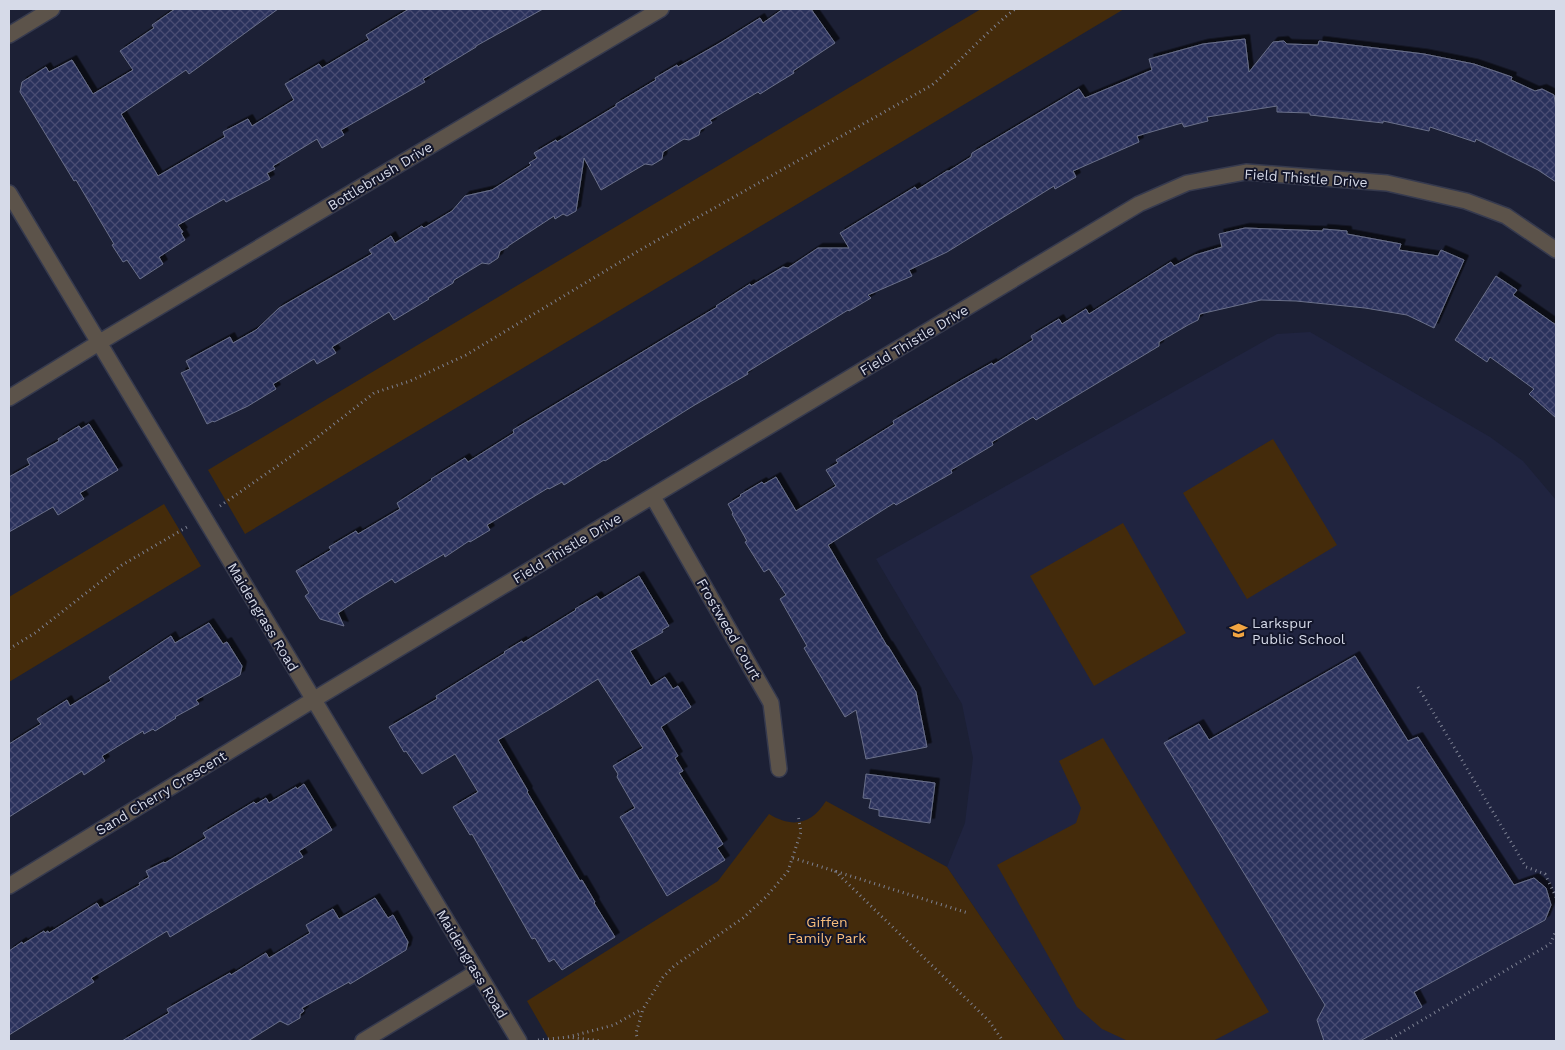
<svg xmlns="http://www.w3.org/2000/svg" width="1565" height="1050" viewBox="0 0 1565 1050" font-family="'Work Sans',sans-serif">
	<style>
		.built { fill: #202440 }
		.green { fill: #442b0b }
		.building { fill: url(#building-cross-hatch); stroke: #6a708a; filter: url(#shadow) }
		.lines { fill: none; stroke-linecap: round; stroke-linejoin: round }
		.street-casing { stroke: #363a4e; stroke-width: 18 }
		.path { stroke: #7e8293; stroke-width: 3; stroke-dasharray: 1 4; stroke-linecap: butt }
		.street { stroke: #5c534a; stroke-width: 15 }
		.labels { text-anchor: middle; stroke-width: 4; stroke-linejoin: round; paint-order: stroke }
		.street-label { font-size: 14px; fill: #d6dae8; stroke: #13162b }
		.poi-label { font-size: 14px; fill: #d6dae8; stroke: #13162b; text-anchor: start }
		.park-label { font-size: 14px; fill: #f8bd7b; stroke: #13162b }
	</style>
	<defs>
		<pattern id="building-cross-hatch" width="8" height="8" patternUnits="userSpaceOnUse" patternTransform="scale(1.25)"><rect width="8" height="8" fill="#2b315c"/><path d="M0 0l8 8M0 8l8-8" fill="none" stroke="#494e73"/></pattern>
		<filter id="shadow"><feDropShadow dx="4.5" dy="-4.5" stdDeviation="0" flood-color="#0009"/></filter>
	</defs>
	<rect width="100%" height="100%" fill="#1c2035"/>
	<!-- built -->
	<path class="built" d="M1310 332 1490 437 1523 461 1556 500V1041H1065L947 867 965 823 973 758 962 704 876 559 1277 334Z"/>
	<!-- green -->
	<path class="green" d="M981 9H1124L245 534 208 470Z
		M1273 439 1337 545 1247 599 1183 493Z
		M164 504 201 566 9 682V597Z
		M1123 523 1186 633 1094 686 1030 576Z
		M1103 738 1269 1012 1213 1041H1128L1102 1029 1077 1007 997 865 1076 823 1081 808 1059 761Z
		M826 801 947 867 1065 1041H550L527 1001 718 881 769 814C792 828 811 825 826 801Z"/>
	<!-- building -->
	<path class="building" d="M175 9H278L189 74 186 70 121 114 158 176 225 137 223 132 248 119 252 126 294 100 285 84 319 64 322 68 369 40 366 35 409 9H543L476 46V47L423 79 425 82 341 130 344 135 322 148 317 139 273 166 275 169 267 173 270 179 226 202 224 199 178 225 183 232 181 233 185 240 159 257 163 264 140 279 127 260 123 262 112 245 114 244 76 180 74 181 20 92 22 82 46 67 49 72 72 60 93 94 133 70 120 51 154 28 152 25Z
		M783 9H811L835 43 793 71 794 73 771 87 760 94 758 92 710 120 712 123 700 130 699 135 689 140 684 139 663 152 662 159 652 165 645 164 601 190 584 158 576 211 567 216 563 214 555 219 554 216 508 246V247L500 251 498 258 489 264 482 263 454 280 453 283 428 298 429 299 394 320 389 312 332 347 336 353 317 364 314 359 273 384 276 389 248 406 214 422 213 421 207 424 181 373 190 369 186 361 230 337 233 343 256 330 279 308 372 254 369 250 391 236 395 243 422 226 424 228 452 211 465 196 492 190 531 165 529 163 537 158 534 153 556 140 557 142 616 106V104L656 80 655 78 677 65 678 67 720 43 760 18 763 23Z
		M1245 39 1249 72 1273 42 1284 41 1287 44 1318 45 1319 41 1424 54 1474 64 1512 77 1511 80 1535 91 1542 89 1554 95 1556 108V182L1538 170 1476 139 1475 142 1430 127 1429 131 1383 121V123L1310 115V113L1277 112V106L1207 117 1208 121 1184 127 1182 123 1137 136 1139 142 1073 171 1076 177 1055 189 1054 186 947 252 909 270 912 276 868 295 871 298 849 311 848 310 747 372 748 374 693 406 605 461 604 460 564 485 562 482 549 489 548 488 487 525 490 530 470 542 469 541 445 557 444 554 395 583 392 579 356 601 338 613 344 626 320 619 305 596 309 593 296 571 331 550 329 547 356 531 358 534 400 509 397 503 432 480 431 479 465 458 468 462 514 433 513 430 717 307 716 306 750 284 751 286 783 267 788 268 818 248H849L840 233 915 187 917 190 947 171H949L971 157 972 153 1079 89 1085 98 1152 70 1149 59 1203 44Z
		M1245 228 1323 231V229L1347 231V234L1401 244 1399 250 1438 256 1441 250 1464 260 1434 328 1407 315 1365 308 1296 301 1261 300 1200 314 1198 320 1188 325 1159 342V346L1036 420 1033 417 992 442 993 445 951 470 952 473 896 505 894 503 828 545 887 646H888L916 692 927 747 866 759 856 710 845 717 804 648 807 646 780 599 786 595 769 569 764 572 745 542 747 541 732 514 733 513 728 504 741 496 740 495 762 482 764 484 776 477 796 511 836 486 826 470 838 463 836 460 894 424 893 421 962 380 992 363 993 365 1033 340 1031 336 1059 319 1062 324 1086 309 1089 314 1171 262 1174 266 1195 255 1222 247 1219 234Z
		M1496 276 1517 290 1513 295 1556 325V418L1529 394 1534 389 1490 357 1487 362 1455 340Z
		M89 424 118 470 80 493 84 499 58 515 53 507 9 532V477L30 465 27 459 59 441 58 439 79 426 81 429Z
		M639 576 669 626 662 630 663 632 630 651 651 686 665 677 673 689 678 686 691 707 661 727 678 756 675 758 683 771 679 773 723 844 717 848 725 860 667 896 620 817 635 808 617 777 618 774 613 766 643 748 598 679 552 708 498 740 528 791 527 792 580 881 582 880 595 902 594 903 615 937 562 970 554 959 549 962 535 938 532 939 472 834 470 835 453 807 478 792 455 754 422 774 406 751 404 752 389 727 437 699 436 696 505 653 504 652 522 641 523 643 576 610 575 609 597 596 600 600Z
		M209 623 223 644 227 642 242 666 240 675 196 700 199 704 175 717 176 718 155 731 153 729 144 734 143 731 102 756 105 761 84 775 82 771 9 817V744L41 724 37 719 67 700 70 706 111 681 109 677 171 636 175 643Z
		M1355 656 1408 741 1418 737 1514 885 1534 878 1546 888 1551 905 1545 920 1414 992 1422 1007 1360 1041H1324L1317 1020 1325 1005 1164 743 1199 724 1209 740Z
		M866 774 935 783 930 823 879 816V810L869 808 871 799 863 798Z
		M304 784 332 830 299 851 303 857 170 937 167 931 91 978 94 982 9 1035V951L22 942 23 944 44 931 45 933 48 931 49 933 97 903 100 908 140 885 139 883 149 877 146 871 164 862 165 863 206 838 203 833 254 802 256 804 266 798 269 803 296 787 297 789Z
		M375 898 388 918 393 915 408 942 406 950 350 984 349 982 302 1008 304 1011 300 1014V1018L288 1025 280 1021 248 1041H122L169 1013 167 1009 230 973 231 975 266 953 269 958 310 933 306 925 333 909 339 919Z"/>
	<g class="lines">
		<defs>
			<path id="street" d="M9 35 52 9
				M9 193 519 1041
				M9 398 100 342 661 9
				M653 497 771 703 779 769
				M9 886 313 700 1139 204 1187 183 1246 172 1387 183 1466 201 1506 216 1556 250
				M363 1041 477 972"/>
		</defs>
		<!-- street casing -->
		<use href="#street" class="street-casing"/>
		<!-- path -->
		<path class="path" d="M220 506 306 446 374 393 410 381 466 355 640 250 932 85C961 61 986 32 1015 9
			M9 649 35 633 122 565 187 527
			M1418 687 1526 867 1545 874 1556 897
			M793 858 968 913
			M835 871 989 1021 1003 1041
			M568 1037 614 1025 642 1009
			M538 1040 568 1037 601 1041
			M638 1041 636 1033 643 1009 663 977 674 966 743 918 767 896 788 871 801 832 798 815
			M1387 1041 1550 944 1556 931"/>
		<!-- street -->
		<use href="#street" class="street"/>
	</g>
	<!-- icons -->
	<defs>
		<symbol id="school-bare" viewBox="-9 -9 18 18"><path d="M0-5L7-2L0 1L-7-2ZM-4 1L0 2.5L4 1V4Q0 6-4 4Z" fill="#f2a542" stroke="#13162b" stroke-width="2.5" paint-order="stroke"/></symbol>
	</defs>
	<g fill-rule="evenodd">
		<use href="#school-bare" x="1226" y="618" width="25" height="25"/>
	</g>
	<g class="labels">
		<!-- street labels -->
		<g class="street-label">
			<text transform="translate(380 176) rotate(-31)" y="5">Bottlebrush Drive</text>
			<text transform="translate(1306 178) rotate(4)" y="5">Field Thistle Drive</text>
			<text transform="translate(914 340) rotate(-31)" y="5">Field Thistle Drive</text>
			<text transform="translate(567 548) rotate(-31)" y="5">Field Thistle Drive</text>
			<text transform="translate(263 617) rotate(59)" y="5">Maidengrass Road</text>
			<text transform="translate(729 629) rotate(60)" y="5">Frostweed Court</text>
			<text transform="translate(161 793) rotate(-31)" y="5">Sand Cherry Crescent</text>
			<text transform="translate(472 964) rotate(59)" y="5">Maidengrass Road</text>
		</g>
		<!-- poi labels -->
		<g class="poi-label">
			<text x="1252" y="628">Larkspur<tspan x="1252" dy="16">Public School</tspan></text>
		</g>
		<!-- park labels -->
		<g class="park-label">
			<text x="827" y="927">Giffen<tspan x="827" dy="16">Family Park</tspan></text>
		</g>
	</g>
	<!-- border -->
	<rect width="1565" height="1050" fill="none" stroke="#d6dae8" stroke-width="20"/>
</svg>
